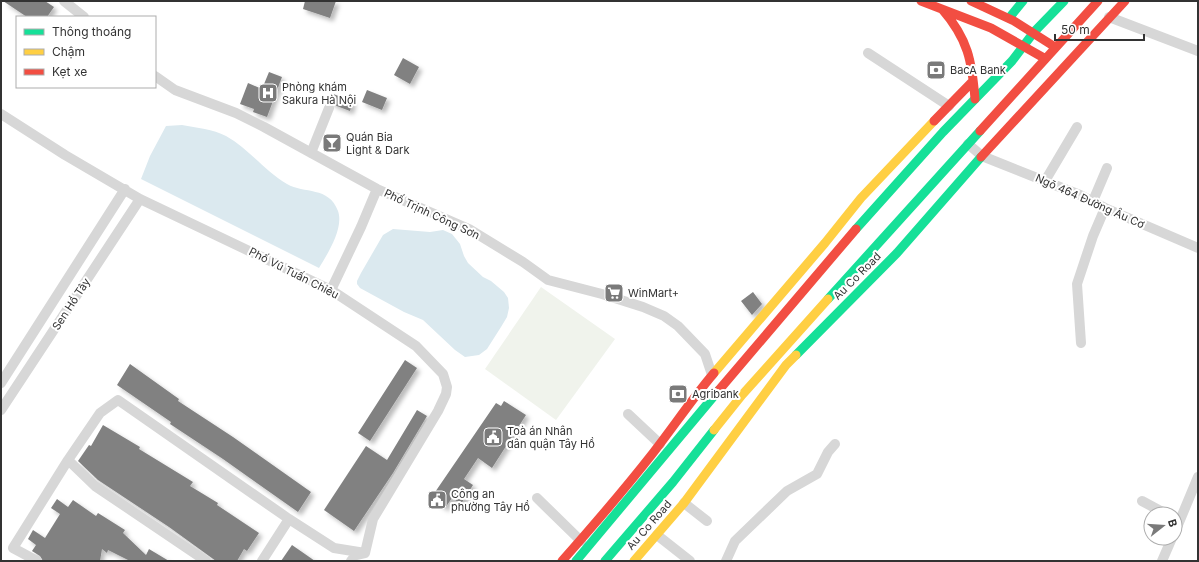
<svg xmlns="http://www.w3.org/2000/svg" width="1199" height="562" viewBox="0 0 1199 562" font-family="Inter,sans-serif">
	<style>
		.green { fill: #f0f3ec }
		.water { fill: #dbe9ef }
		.building { fill: #818181; filter: url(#shadow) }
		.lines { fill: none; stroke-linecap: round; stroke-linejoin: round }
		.street { stroke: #d7d7d7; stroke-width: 10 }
		.fast { stroke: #16e098; stroke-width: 9 }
		.slow { stroke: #ffcf43; stroke-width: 9 }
		.jam { stroke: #f24e42; stroke-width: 9 }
		.labels { text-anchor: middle; stroke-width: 4; stroke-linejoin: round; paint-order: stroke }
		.poi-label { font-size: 11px; fill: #333; stroke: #fff; text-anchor: start }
		.street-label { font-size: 11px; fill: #333; stroke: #fff }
	</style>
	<defs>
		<filter id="shadow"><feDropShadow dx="3.5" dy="3.5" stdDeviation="2" flood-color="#0004"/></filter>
	</defs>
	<rect width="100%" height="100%" fill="#fff"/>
	<!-- green -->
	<path class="green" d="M541 287 615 339 556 420 485 369Z"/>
	<!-- water -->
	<path class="water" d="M182 125C197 128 213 129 226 136 249 149 265 171 287 184 304 194 329 186 338 211 344 228 328 253 319 268L141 179 150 156 166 126Z
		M393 229 430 232 443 230 452 234 460 244 464 256 468 263 483 277 491 281 504 292 508 298 509 308 507 317 501 327 487 349 479 355 465 357 455 350 423 320 404 312 360 288 357 284V281L361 273 383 235Z"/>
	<!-- building -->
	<path class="building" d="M3 1H45L54 7 47 17H27Z
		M305 1H336L330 18 303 9Z
		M403 58 419 67 410 84 394 75Z
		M269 72 282 77 267 117 253 112 254 109 240 104 248 83 262 89Z
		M367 90 387 98 382 110 362 102Z
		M331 93 353 102 350 111 334 105 332 102H328Z
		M753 292 762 304 752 315 741 301Z
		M405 360 417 368 370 441 358 433Z
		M130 364 179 399 178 401 233 437 311 492 298 512 223 459 170 424 171 422 117 385Z
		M504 401 526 415 492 468 478 458 464 479 473 485 461 504 452 498 445 508 431 498 496 403 501 406Z
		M417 410 427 416 393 473 354 531 324 510 366 446 387 460Z
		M103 425 140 447 139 449 193 482 190 486 218 503 217 505 259 533 247 551 244 549 237 561H216L169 527 98 480 78 461 89 445 91 446Z
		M57 499 68 507 73 500 96 516 98 513 125 530 123 533 146 555 149 549 169 561H130L108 550 107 553 102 549 100 561H43L40 556 32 551 36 545 28 539 33 530 45 538 60 514 51 508Z
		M292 545 315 561H281Z"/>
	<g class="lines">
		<!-- street -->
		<path class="street" d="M64 1 84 17
			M1109 17 1198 51
			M868 53 949 106
			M155 76 175 90 236 113 264 127 377 189 469 229 523 262 548 280 602 294 643 307 664 316 678 326 705 354 712 375
			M1 114 65 155 140 199 331 290 416 346 443 374 447 387 446 394 438 411 373 519 365 553
			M968 144 982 156 1080 195 1105 208 1198 248
			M311 153 329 108
			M1045 181 1077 127
			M1093 201 1107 168
			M331 290 361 227 377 189
			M1081 343 1077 284 1093 236 1105 208
			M1 383 125 189
			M1 410 140 199
			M628 414 660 444
			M68 460 95 486 206 561
			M537 498 581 541
			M1142 501 1166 514
			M684 503 707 521
			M1175 532 1198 477
			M657 535 690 561
			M37 561 13 548 68 460 100 413 118 400 289 519 334 548 365 553
			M262 561 289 519
			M351 561 356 555 365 553
			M726 561 735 541 787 491 817 474 828 452 835 444
			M1162 561 1172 538"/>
		<!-- fast -->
		<path class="fast" d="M1009 18 1023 1
			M856 229 943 132 1012 61 1034 32 1064 1
			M828 299 980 131
			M796 355 897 253 981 157
			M576 561 719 390
			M605 561 673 482 714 430"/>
		<!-- slow -->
		<path class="slow" d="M714 373 825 243 861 198 934 121
			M714 430 742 395 828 299
			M634 561 684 503 786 365 796 355"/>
		<!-- jam -->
		<path class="jam" d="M921 1 991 28 1044 58
			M971 1 1014 21 1055 47
			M942 9C968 39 972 61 975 99
			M934 121 973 81
			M980 131 1098 1
			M981 157 1125 1
			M719 390 856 229
			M562 561C593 526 624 490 653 453 674 426 692 399 714 373"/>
	</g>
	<!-- icons -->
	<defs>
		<symbol id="bank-square" viewBox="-11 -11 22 22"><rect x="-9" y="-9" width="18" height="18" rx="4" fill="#7a7a7a" stroke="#fff"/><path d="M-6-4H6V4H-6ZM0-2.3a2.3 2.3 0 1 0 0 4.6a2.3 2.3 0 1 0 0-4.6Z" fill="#fff"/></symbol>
		<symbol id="hospital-square" viewBox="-11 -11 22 22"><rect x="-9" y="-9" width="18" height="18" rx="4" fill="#7a7a7a" stroke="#fff"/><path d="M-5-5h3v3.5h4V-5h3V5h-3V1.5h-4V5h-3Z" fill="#fff"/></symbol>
		<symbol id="bar-square" viewBox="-11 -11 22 22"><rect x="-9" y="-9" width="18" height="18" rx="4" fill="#7a7a7a" stroke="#fff"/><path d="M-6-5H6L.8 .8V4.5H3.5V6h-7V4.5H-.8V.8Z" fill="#fff"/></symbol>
		<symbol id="supermarket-square" viewBox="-11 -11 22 22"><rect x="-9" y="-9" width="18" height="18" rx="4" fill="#7a7a7a" stroke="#fff"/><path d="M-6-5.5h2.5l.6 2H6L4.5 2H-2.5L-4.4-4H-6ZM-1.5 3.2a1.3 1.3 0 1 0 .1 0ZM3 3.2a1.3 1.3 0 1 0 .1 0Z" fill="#fff"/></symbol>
		<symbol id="civic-square" viewBox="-11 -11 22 22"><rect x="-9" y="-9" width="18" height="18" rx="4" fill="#7a7a7a" stroke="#fff"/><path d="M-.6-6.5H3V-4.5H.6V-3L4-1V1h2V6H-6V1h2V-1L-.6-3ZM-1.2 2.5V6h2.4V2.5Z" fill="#fff"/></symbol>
	</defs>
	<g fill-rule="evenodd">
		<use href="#bank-square" x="925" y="59" width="22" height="22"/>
		<use href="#hospital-square" x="257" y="82" width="22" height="22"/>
		<use href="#bar-square" x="321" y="132" width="22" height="22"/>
		<use href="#supermarket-square" x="603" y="282" width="22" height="22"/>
		<use href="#bank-square" x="667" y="383" width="22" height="22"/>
		<use href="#civic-square" x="482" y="426" width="22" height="22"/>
		<use href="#civic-square" x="426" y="489" width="22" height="22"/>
	</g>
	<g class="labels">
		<!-- poi labels -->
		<g class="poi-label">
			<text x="950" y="74">BacA Bank</text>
			<text x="282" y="91">Phòng khám<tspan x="282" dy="13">Sakura Hà Nội</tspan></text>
			<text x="346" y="141">Quán Bia<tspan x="346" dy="13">Light &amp; Dark</tspan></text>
			<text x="628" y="297">WinMart+</text>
			<text x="692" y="398">Agribank</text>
			<text x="507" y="435">Toà án Nhân<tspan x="507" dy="13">dân quận Tây Hồ</tspan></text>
			<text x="451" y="498">Công an<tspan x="451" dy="13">phường Tây Hồ</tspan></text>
		</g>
		<!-- street labels -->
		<g class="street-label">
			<text transform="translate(1090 201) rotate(24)" y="4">Ngõ 464 Đường Âu Cơ</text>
			<text transform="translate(432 214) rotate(25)" y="4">Phố Trịnh Công Sơn</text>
			<text transform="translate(294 273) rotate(27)" y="4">Phố Vũ Tuấn Chiêu</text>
			<text transform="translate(857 276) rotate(-45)" y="4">Au Co Road</text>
			<text transform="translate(71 304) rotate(-57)" y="4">Sen Hồ Tây</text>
			<text transform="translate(649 525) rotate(-49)" y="4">Au Co Road</text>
		</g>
	</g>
	<!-- border -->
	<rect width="1199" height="562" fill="none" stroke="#333333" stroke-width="4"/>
	<!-- legend -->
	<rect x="16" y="16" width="140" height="72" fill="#ffffff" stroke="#adadad"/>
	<rect x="24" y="29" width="20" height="6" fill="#16e098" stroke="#adadad"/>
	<text x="52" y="36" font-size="12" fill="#333333">Thông thoáng</text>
	<rect x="24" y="49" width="20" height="6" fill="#ffcf43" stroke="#adadad"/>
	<text x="52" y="56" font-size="12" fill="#333333">Chậm</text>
	<rect x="24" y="69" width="20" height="6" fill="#f24e42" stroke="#adadad"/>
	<text x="52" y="76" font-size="12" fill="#333333">Kẹt xe</text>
	<!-- north arrow -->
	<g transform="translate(1163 526) rotate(73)"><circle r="19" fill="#ffffff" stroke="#adadad"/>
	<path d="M0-3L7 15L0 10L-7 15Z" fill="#7a7a7a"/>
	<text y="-6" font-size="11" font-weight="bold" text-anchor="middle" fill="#333333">B</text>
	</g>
	<!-- scale -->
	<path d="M1055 34v6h89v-6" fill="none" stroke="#333333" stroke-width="2"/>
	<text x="1061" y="34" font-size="12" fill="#333333" stroke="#ffffff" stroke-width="3" paint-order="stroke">50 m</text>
</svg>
